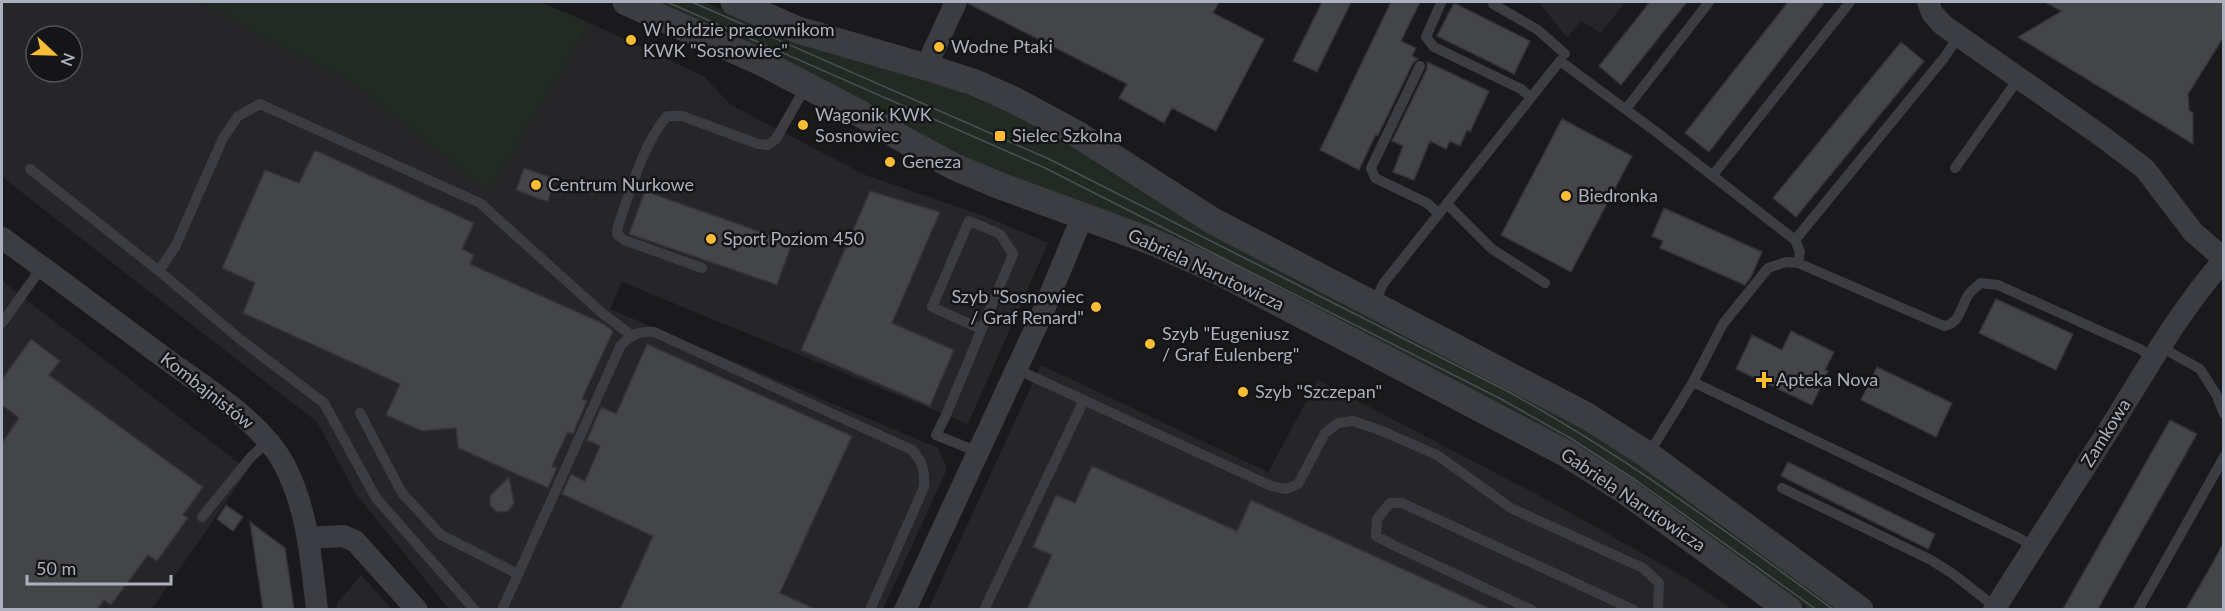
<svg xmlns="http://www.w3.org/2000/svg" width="2225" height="611" viewBox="0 0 2225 611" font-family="Lato,sans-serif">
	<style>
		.built { fill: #262629; fill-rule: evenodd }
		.green { fill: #212b23 }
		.building { fill: #444549; stroke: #343438; stroke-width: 1.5 }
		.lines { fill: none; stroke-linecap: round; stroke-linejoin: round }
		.service { stroke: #3c3d43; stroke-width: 10 }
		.minor { stroke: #3c3d43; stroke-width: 22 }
		.tertiary { stroke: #3c3d43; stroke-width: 27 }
		.tram { stroke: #4d4f57; stroke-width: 1.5 }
		.poi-dot { fill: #fabd34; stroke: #151517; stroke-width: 2 }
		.labels { text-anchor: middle; stroke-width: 5; stroke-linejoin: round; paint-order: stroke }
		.poi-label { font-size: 18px; fill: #acb0bc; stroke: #151517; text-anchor: start }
		.street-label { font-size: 18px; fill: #acb0bc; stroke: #151517 }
	</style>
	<rect width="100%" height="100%" fill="#1a1a1c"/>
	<!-- built -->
	<path class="built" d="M2 2H200L357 86 489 192 590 23 703 76 731 105 865 175 985 216 1048 243 968 424 622 282 610 309 938 448 947 469 883 609H449L356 494 317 422 2 177ZM36 36H72V72H36Z
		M1539 2H1625L1601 33 1581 21 1567 38Z
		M2 281 248 470 152 609H2Z
		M1041 365 1268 472 1318 380 1551 502 1686 578 1732 609 928 610Z
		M361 575 392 609H337V603Z"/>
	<!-- green -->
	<path class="green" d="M200 2H540L590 23 489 192 357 86Z
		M656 2H704L771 31 913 73 1025 118 1575 422 1641 465 1844 609H1808L1641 490 994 175Z"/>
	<!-- building -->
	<path class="building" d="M969 2H1219L1213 13 1264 39 1216 131 1172 108 1164 123 1119 98 1127 84 969 4Z
		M1322 2H1351L1317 72 1293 61Z
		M1391 2H1420L1401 41 1416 48 1412 56 1418 59 1413 63 1378 135 1376 134 1359 170 1320 150Z
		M1650 2H1687L1621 85 1599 66Z
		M1788 2H1825L1709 152 1685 133Z
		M2045 2H2223V38L2188 94 2189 110 2193 113V144L2018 37 2062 11Z
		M1454 3 1530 41 1514 74 1437 36Z
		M1901 42 1924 61 1796 217 1773 198Z
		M1427 62 1489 91 1470 132 1467 130 1460 146 1450 141 1446 149 1430 141 1414 180 1393 172 1403 146 1392 141 1427 69Z
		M1562 119 1632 156 1571 272 1501 235Z
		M315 150 474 223 462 249 474 255 470 264 604 324 613 331 582 399 587 401 573 434 568 432 552 466 557 468 548 488 458 448 456 428 422 431 386 415 400 384 243 313 255 283 222 268 265 170 299 183Z
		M524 168 555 179 548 202 516 190Z
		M645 191 792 243 777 285 629 234Z
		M870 191 940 212 892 323 954 350 930 406 801 350Z
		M1664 208 1762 252 1751 277 1745 285 1660 248 1663 241 1652 236Z
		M1996 299 2073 334 2056 370 1979 333Z
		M1791 331 1834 352 1825 370 1828 371 1812 405 1736 369 1752 335 1782 350Z
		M31 339 60 361 49 375 203 487 183 515 188 518 157 561 148 555 111 605 104 600 97 609H2V443L19 418 2 405V379Z
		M647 344 852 436 780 593 815 609H620L653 536 562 494 571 474 585 481 600 446 587 440 601 407 616 414Z
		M1877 367 1952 403 1936 437 1861 400Z
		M2170 420 2197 434 2118 573 2098 609H2063Z
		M1788 462 1935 534 1928 549 1781 476Z
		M1092 466 1237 531 1251 500 1491 609H1027L1052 555 1033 547 1056 495 1075 503Z
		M509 477 514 503 508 511 497 512 490 505V496Z
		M226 505 243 517 233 531 217 519Z
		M250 522 285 548 294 609H263Z
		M2223 544V609H2186L2206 575Z"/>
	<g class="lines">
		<!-- service -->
		<path class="service" d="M1441 3 1426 37 1434 47 1521 89 1530 97
			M1493 4 1538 30 1565 54
			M1420 66 1371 168 1375 178 1427 203 1439 214
			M1626 109 1709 2
			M1955 168 2019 78
			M30 169 159 271 241 340 324 403 376 498 475 610
			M1713 175 1850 2
			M1447 204 1492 249 1545 283
			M1795 240 1944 58 1958 37
			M702 268 624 240 617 234 618 226C631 190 642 146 667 116H682L758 144 768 145 776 139 806 86
			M159 271 175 247 223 138 238 116 260 104 480 203 602 313 631 335
			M1374 304 1383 284 1560 61 1655 131 1795 240 1800 252 1798 263 1944 326C1959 324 1961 308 1967 297 1970 291 1976 287 1981 283L1998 285 2140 349 2153 358
			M2 323 42 267
			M2159 346 2200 369 2216 394 2224 414
			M1016 369 1271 486 1286 489 1298 484 1325 433 1338 423 1353 421 1382 431 1437 455 1511 508 1643 568 1659 583 1658 610
			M1693 382 2019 538 2034 547
			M360 413 402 493 441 535 518 574
			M978 452 936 435 946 415 1013 254 1000 234 969 221 932 307 981 329
			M1648 455 1693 382 1723 324 1768 268 1786 262 1798 263
			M1782 488 1931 560 1953 574 1998 609
			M202 517 251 457 268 441
			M502 610 621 345C632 334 639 331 654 332L912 450C923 462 925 471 924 487L870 610
			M984 610 1084 400
			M1532 610 1393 545 1376 536 1377 519 1390 503H1402L1634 610
			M2138 610 2224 457"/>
		<!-- minor -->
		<path class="minor" d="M1928 2 1932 13 1943 25 2103 137 2145 169 2193 232 2224 259
			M926 67 956 2
			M2 238C57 278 111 318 166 359 205 388 261 421 284 464 308 510 311 559 317 610
			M309 538 343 536 355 541 417 610
			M905 610 1042 314 1083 215
			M1994 610C2034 546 2075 483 2115 420 2149 365 2181 309 2224 260"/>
		<!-- tertiary -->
		<path class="tertiary" d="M626 2 763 63 859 113 908 142 955 167 998 185 1153 242 1218 271 1565 453 1624 490 1789 610
			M734 2 798 30 926 67 973 82 1016 101 1077 134 1213 221 1587 416 1648 455 1860 610"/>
		<!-- tram -->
		<path class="tram" d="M667 2 1045 168 1501 399 1570 438 1637 481 1817 610
			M692 2 1049 159 1507 391C1622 454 1727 532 1834 610"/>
	</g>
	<!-- markers -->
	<g class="poi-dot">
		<circle cx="631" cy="40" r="6"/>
		<circle cx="939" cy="47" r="6"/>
		<circle cx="803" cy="125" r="6"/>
		<rect x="994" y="130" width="12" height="12" rx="3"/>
		<circle cx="890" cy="162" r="6"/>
		<circle cx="536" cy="185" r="6"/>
		<circle cx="1566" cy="196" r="6"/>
		<circle cx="711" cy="239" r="6"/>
		<circle cx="1096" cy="307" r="6"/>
		<circle cx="1150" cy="344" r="6"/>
		<path d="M1761 371h6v6h6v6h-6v6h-6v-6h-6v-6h6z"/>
		<circle cx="1243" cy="392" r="6"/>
	</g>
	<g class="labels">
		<!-- poi labels -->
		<g class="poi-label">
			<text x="643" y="36">W hołdzie pracownikom<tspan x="643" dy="21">KWK "Sosnowiec"</tspan></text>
			<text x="951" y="53">Wodne Ptaki</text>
			<text x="815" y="121">Wagonik KWK<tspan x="815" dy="21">Sosnowiec</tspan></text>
			<text x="1012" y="142">Sielec Szkolna</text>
			<text x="902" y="168">Geneza</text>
			<text x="548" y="191">Centrum Nurkowe</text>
			<text x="1578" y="202">Biedronka</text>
			<text x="723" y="245">Sport Poziom 450</text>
			<text x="1084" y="303" text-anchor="end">Szyb "Sosnowiec<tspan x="1084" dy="21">/ Graf Renard"</tspan></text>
			<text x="1162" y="340">Szyb "Eugeniusz<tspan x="1162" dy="21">/ Graf Eulenberg"</tspan></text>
			<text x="1776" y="386">Apteka Nova</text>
			<text x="1255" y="398">Szyb "Szczepan"</text>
		</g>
		<!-- street labels -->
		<g class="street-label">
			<text transform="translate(1206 270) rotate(25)" y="6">Gabriela Narutowicza</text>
			<text transform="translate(207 391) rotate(38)" y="6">Kombajnistów</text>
			<text transform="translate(2106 433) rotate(-58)" y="6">Zamkowa</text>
			<text transform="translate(1633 500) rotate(34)" y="6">Gabriela Narutowicza</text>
		</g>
	</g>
	<!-- border -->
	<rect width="2225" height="611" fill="none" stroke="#acb0bc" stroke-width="6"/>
	<!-- north arrow -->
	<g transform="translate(54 54) rotate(112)"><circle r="28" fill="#151517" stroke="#515359" stroke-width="1.5"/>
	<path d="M0-4.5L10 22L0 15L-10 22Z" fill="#fabd34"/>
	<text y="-9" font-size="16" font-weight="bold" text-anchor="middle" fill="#acb0bc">N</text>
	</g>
	<!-- scale -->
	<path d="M27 575v9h144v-9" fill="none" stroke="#acb0bc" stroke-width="3"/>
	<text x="36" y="575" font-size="18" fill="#acb0bc" stroke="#151517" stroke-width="4.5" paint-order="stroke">50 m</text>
</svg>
